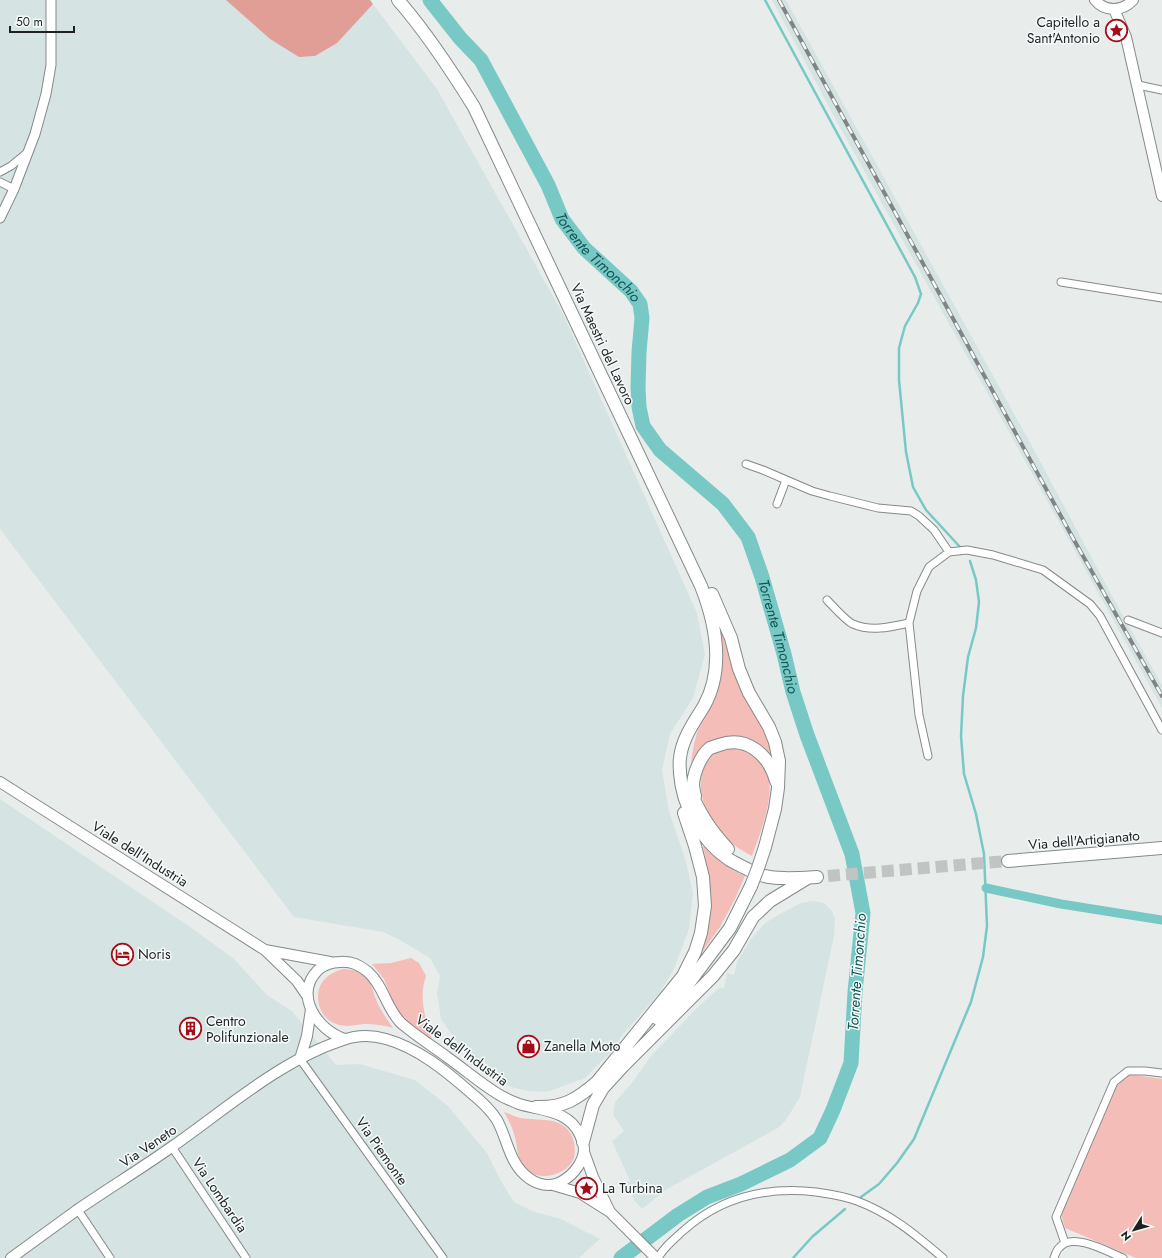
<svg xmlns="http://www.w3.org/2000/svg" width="1162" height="1258" viewBox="0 0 1162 1258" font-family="Jost,sans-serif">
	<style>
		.built { fill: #d5e4e3 }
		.green { fill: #f5bdb7 }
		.forest { fill: #e09e97 }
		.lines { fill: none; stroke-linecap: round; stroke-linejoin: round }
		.stream { stroke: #78c9c5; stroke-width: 2.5 }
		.canal { stroke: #78c9c5; stroke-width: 9 }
		.river { stroke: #78c9c5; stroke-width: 15 }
		.trunk-tunnel { stroke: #c0c4c3; stroke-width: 12; stroke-dasharray: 12 6; stroke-linecap: butt }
		.minor-casing { stroke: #848989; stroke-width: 9 }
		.tertiary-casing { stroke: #848989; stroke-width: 11 }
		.secondary-casing { stroke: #848989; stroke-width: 12 }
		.trunk-casing { stroke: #848989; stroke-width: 14 }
		.minor { stroke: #fff; stroke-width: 7 }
		.tertiary { stroke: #fff; stroke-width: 9 }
		.secondary { stroke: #fff; stroke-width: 10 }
		.trunk { stroke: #fff; stroke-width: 12 }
		.rail-casing { stroke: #818484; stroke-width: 4 }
		.rail { stroke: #f5fafa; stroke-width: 2.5; stroke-dasharray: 8; stroke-linecap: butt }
		.trunk-bridge-casing { stroke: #848989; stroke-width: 14; stroke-linecap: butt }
		.trunk-bridge { stroke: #fff; stroke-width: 12 }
		.labels { text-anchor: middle; stroke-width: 3; stroke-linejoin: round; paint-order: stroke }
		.poi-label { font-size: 14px; fill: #1f2121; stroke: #f5fafa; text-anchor: start }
		.street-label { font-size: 14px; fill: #1f2121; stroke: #f5fafa }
		.water-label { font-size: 15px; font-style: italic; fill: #0f5654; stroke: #f5fafa }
	</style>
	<rect width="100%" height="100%" fill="#e8edec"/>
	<!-- built -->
	<path class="built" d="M0 0H370L437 89 563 314 697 613 705 654 693 698 670 734 662 770 669 811 686 861 693 894 689 929 674 969 659 994 623 1034 610 1053 585 1078 547 1092 528 1091 511 1087 495 1079 483 1069 459 1045 441 1019 437 993 440 976 430 958 398 939 383 932 294 917 0 529Z
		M772 0H786L1033 448 1117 605 1162 685V708L837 122Z
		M0 799 193 929 233 958 267 995 292 1011 336 1065 360 1064 415 1080 448 1106 487 1153 501 1181 514 1202 532 1211 561 1219 600 1239 579 1258H0Z
		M813 901 824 903 832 911 835 919 834 936 800 1097 786 1120 778 1128 667 1189 642 1209 634 1200 627 1182 630 1181 612 1141 624 1131 613 1115 615 1102 631 1084 650 1057 698 1007 719 988H724L727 973 734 975 737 962 751 939 765 923 780 914 801 903Z"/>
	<!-- green -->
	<path class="green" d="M719 620 766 731 773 758 755 742 731 737 710 743 700 751 691 763C692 753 694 743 697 733 701 721 709 711 713 699 724 671 725 649 719 620Z
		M730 747C735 747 741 747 745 749 789 766 763 825 752 856 738 849 726 840 716 827 700 806 692 771 716 752 719 749 726 748 730 747Z
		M703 847H706C719 861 728 869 745 876L735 899 720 927 697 959 698 955C701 948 706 940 707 932 713 904 709 874 703 847Z
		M411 958 419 963 426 976C418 999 426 1020 433 1043L411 1027 396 1010 384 979 372 964 391 963Z
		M343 969C367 970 369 977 375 997 379 1008 386 1018 393 1028 383 1025 375 1024 365 1024 351 1025 343 1029 330 1021 317 1012 314 991 324 980 329 974 336 971 343 969Z
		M1129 1075 1142 1076 1162 1079V1258H1136L1065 1228 1061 1214 1115 1087Z
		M504 1112C510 1114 516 1117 521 1118 537 1121 553 1117 565 1127 570 1131 573 1137 574 1143 575 1147 575 1154 574 1158 567 1176 538 1182 525 1169 516 1159 518 1145 514 1134 512 1126 508 1119 504 1112Z"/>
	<!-- forest -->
	<path class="forest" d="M226 0H370L373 4 337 43 315 56 299 57 270 39Z"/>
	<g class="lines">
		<!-- stream -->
		<path class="stream" d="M765 0 915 277 921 294 918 303 905 326 899 348V380L906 452 913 487 926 510 960 547
			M861 1197 879 1184 897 1163 914 1139 971 1002 983 957 987 926 984 854 976 814 964 774 961 736 963 696 968 657 976 628 979 602 976 580 970 561
			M793 1258 812 1237 845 1209"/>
		<!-- canal -->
		<path class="canal" d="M986 888 1061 904 1162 920"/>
		<!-- river -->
		<path class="river" id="s1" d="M430 0 460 38 481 60 548 185 562 219 584 248 631 291 640 304 642 318 639 352 638 388 639 407 643 426 660 450 723 504 748 537 762 577 784 654 793 692 807 735 852 854 863 913 855 992 851 1063 833 1110 820 1138 790 1160 741 1184 707 1197 678 1215 621 1258"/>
		<!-- trunk-tunnel -->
		<path class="trunk-tunnel" d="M828 876 1008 861"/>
		<defs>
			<path id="minor" d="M1138 85 1162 90
				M0 172 11 166 28 152
				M0 182 14 189
				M1061 282 1162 298
				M746 464 763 470 812 491 830 496 878 508 911 511 919 516 934 530 949 552
				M777 504 786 480
				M827 600C833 606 846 621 853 624 871 632 891 627 909 623
				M1128 620 1162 633
				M928 756 919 715 909 623 917 591 929 567 949 552 967 550 993 555 1043 570 1090 604 1100 616 1162 730
				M300 1059 443 1258
				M172 1147 246 1258
				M78 1210 110 1258
				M1065 1243 1056 1217 1114 1082 1128 1071H1145L1162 1073
				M658 1258C664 1247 673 1240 683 1231 721 1197 765 1186 816 1192 830 1194 844 1196 857 1201 890 1213 917 1236 943 1258
				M1054 1258C1055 1255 1057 1249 1060 1247 1073 1232 1108 1252 1123 1258"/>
			<path id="tertiary" d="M0 218 14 189 35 134 46 94 51 65V0"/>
			<path id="secondary" d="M1095 0C1105 12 1122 12 1133 0
				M1114 9 1126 37 1162 196
				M0 782 265 950 297 981 308 997
				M265 950 330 962
				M300 1059 307 1036 311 1009
				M584 1152 593 1177 610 1212
				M553 1185 580 1193 610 1212 656 1258
				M11 1258C33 1242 55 1226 77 1210 109 1188 142 1168 173 1146 226 1109 281 1060 343 1040 357 1035 372 1035 386 1039 418 1048 446 1071 470 1092 480 1100 490 1109 497 1120 507 1138 509 1161 525 1175 536 1185 551 1189 564 1180 574 1174 584 1161 584 1149 584 1145 582 1140 580 1135 569 1110 542 1111 519 1104 512 1101 504 1098 498 1094 480 1083 464 1069 447 1057 432 1046 415 1035 401 1023 386 1008 384 986 368 972 359 965 352 961 340 962 331 962 325 964 318 970 293 995 318 1031 345 1039"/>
			<path id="trunk" d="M398 0C427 33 451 70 474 107L701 586C716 624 725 668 704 706 694 722 682 739 680 758 679 763 680 768 680 773 682 805 701 840 727 858 732 862 738 864 743 867 748 869 752 872 757 874 774 880 799 878 817 877
				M712 594 731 638 739 669 749 693 769 727 775 742 779 761 778 788 775 809 765 847
				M690 789C698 812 711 831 728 849
				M695 796C694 792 693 788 693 784 694 772 701 755 710 748 713 747 716 746 719 745 747 735 769 755 776 781
				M1008 861 1162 848
				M658 1019 683 991 730 928 751 886
				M536 1107C564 1108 577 1099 597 1082L683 976 695 952 701 933 705 906 703 877 695 846 684 813
				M583 1142 593 1105 603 1088 623 1066 713 976 734 950 753 917 770 901 806 879"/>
		</defs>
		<!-- minor casing -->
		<use href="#minor" class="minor-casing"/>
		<!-- tertiary casing -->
		<use href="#tertiary" class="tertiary-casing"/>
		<!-- secondary casing -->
		<use href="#secondary" class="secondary-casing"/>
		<!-- trunk casing -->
		<use href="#trunk" class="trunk-casing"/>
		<!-- minor -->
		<use href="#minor" class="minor"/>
		<!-- tertiary -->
		<use href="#tertiary" class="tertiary"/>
		<!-- secondary -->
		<use href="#secondary" class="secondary"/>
		<!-- trunk -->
		<use href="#trunk" class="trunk"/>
		<defs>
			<path id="rail" d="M779 0 1074 540 1162 696"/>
		</defs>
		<!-- rail casing -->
		<use href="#rail" class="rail-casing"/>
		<!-- rail -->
		<use href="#rail" class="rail"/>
		<defs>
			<path id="trunk-bridge" d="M751 886 758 868 765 847"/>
		</defs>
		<!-- trunk-bridge casing -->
		<use href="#trunk-bridge" class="trunk-bridge-casing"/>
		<!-- trunk-bridge -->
		<use href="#trunk-bridge" class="trunk-bridge"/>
	</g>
	<!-- icons -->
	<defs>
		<symbol id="sight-ring" viewBox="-11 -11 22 22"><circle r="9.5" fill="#f5fafa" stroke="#a40c18" stroke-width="1.5"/><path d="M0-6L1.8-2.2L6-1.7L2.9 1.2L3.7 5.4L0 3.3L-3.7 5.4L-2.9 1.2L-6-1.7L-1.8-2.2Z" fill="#a40c18"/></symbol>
		<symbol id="hotel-ring" viewBox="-11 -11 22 22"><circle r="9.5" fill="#f5fafa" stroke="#a40c18" stroke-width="1.5"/><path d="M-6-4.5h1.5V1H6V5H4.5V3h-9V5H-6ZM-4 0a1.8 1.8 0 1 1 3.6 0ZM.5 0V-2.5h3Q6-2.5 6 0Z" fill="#a40c18"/></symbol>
		<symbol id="building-ring" viewBox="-11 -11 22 22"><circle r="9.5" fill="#f5fafa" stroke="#a40c18" stroke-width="1.5"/><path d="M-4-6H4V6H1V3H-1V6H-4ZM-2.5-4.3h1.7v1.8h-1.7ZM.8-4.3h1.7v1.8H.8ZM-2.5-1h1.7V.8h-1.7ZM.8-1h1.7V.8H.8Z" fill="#a40c18"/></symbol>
		<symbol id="shop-ring" viewBox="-11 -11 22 22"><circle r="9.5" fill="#f5fafa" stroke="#a40c18" stroke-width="1.5"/><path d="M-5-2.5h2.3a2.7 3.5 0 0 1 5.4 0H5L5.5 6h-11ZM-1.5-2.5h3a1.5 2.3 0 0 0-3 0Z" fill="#a40c18"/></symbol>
	</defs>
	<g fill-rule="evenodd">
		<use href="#sight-ring" x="1104" y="18" width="25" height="25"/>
		<use href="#hotel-ring" x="110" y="942" width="25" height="25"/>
		<use href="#building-ring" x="178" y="1016" width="25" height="25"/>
		<use href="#shop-ring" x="516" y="1034" width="25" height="25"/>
		<use href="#sight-ring" x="574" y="1176" width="25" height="25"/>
	</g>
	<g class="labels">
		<!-- poi labels -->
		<g class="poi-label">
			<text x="1100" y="27" text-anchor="end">Capitello a<tspan x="1100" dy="16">Sant'Antonio</tspan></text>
			<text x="138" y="959">Noris</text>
			<text x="206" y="1026">Centro<tspan x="206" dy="16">Polifunzionale</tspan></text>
			<text x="544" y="1051">Zanella Moto</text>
			<text x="602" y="1193">La Turbina</text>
		</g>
		<!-- street labels -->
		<g class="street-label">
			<text transform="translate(603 344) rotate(65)" y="5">Via Maestri del Lavoro</text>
			<text transform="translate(1084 840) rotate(-5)" y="5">Via dell'Artigianato</text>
			<text transform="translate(140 854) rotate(32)" y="5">Viale dell'Industria</text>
			<text transform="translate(462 1050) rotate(36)" y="5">Viale dell'Industria</text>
			<text transform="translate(148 1146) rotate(-34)" y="5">Via Veneto</text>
			<text transform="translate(382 1151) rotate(55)" y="5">Via Piemonte</text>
			<text transform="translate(220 1195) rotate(56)" y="5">Via Lombardia</text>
		</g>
		<!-- water labels -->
		<g class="water-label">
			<text dy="5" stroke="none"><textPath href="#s1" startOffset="310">Torrente Timonchio</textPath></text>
			<text dy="5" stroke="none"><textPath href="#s1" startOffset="754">Torrente Timonchio</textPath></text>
			<text transform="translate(857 972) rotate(-86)" y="5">Torrente Timonchio</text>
		</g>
	</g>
	<!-- north arrow -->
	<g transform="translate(1134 1230) rotate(233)" stroke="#f5fafa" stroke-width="3" paint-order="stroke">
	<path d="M0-3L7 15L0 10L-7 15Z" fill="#1f2121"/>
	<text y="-6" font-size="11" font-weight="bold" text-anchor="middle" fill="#1f2121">N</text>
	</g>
	<!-- scale -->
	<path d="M10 26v6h64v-6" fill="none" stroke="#1f2121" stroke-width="2"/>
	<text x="16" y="26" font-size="12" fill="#1f2121" stroke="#f5fafa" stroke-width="3" paint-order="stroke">50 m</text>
</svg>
